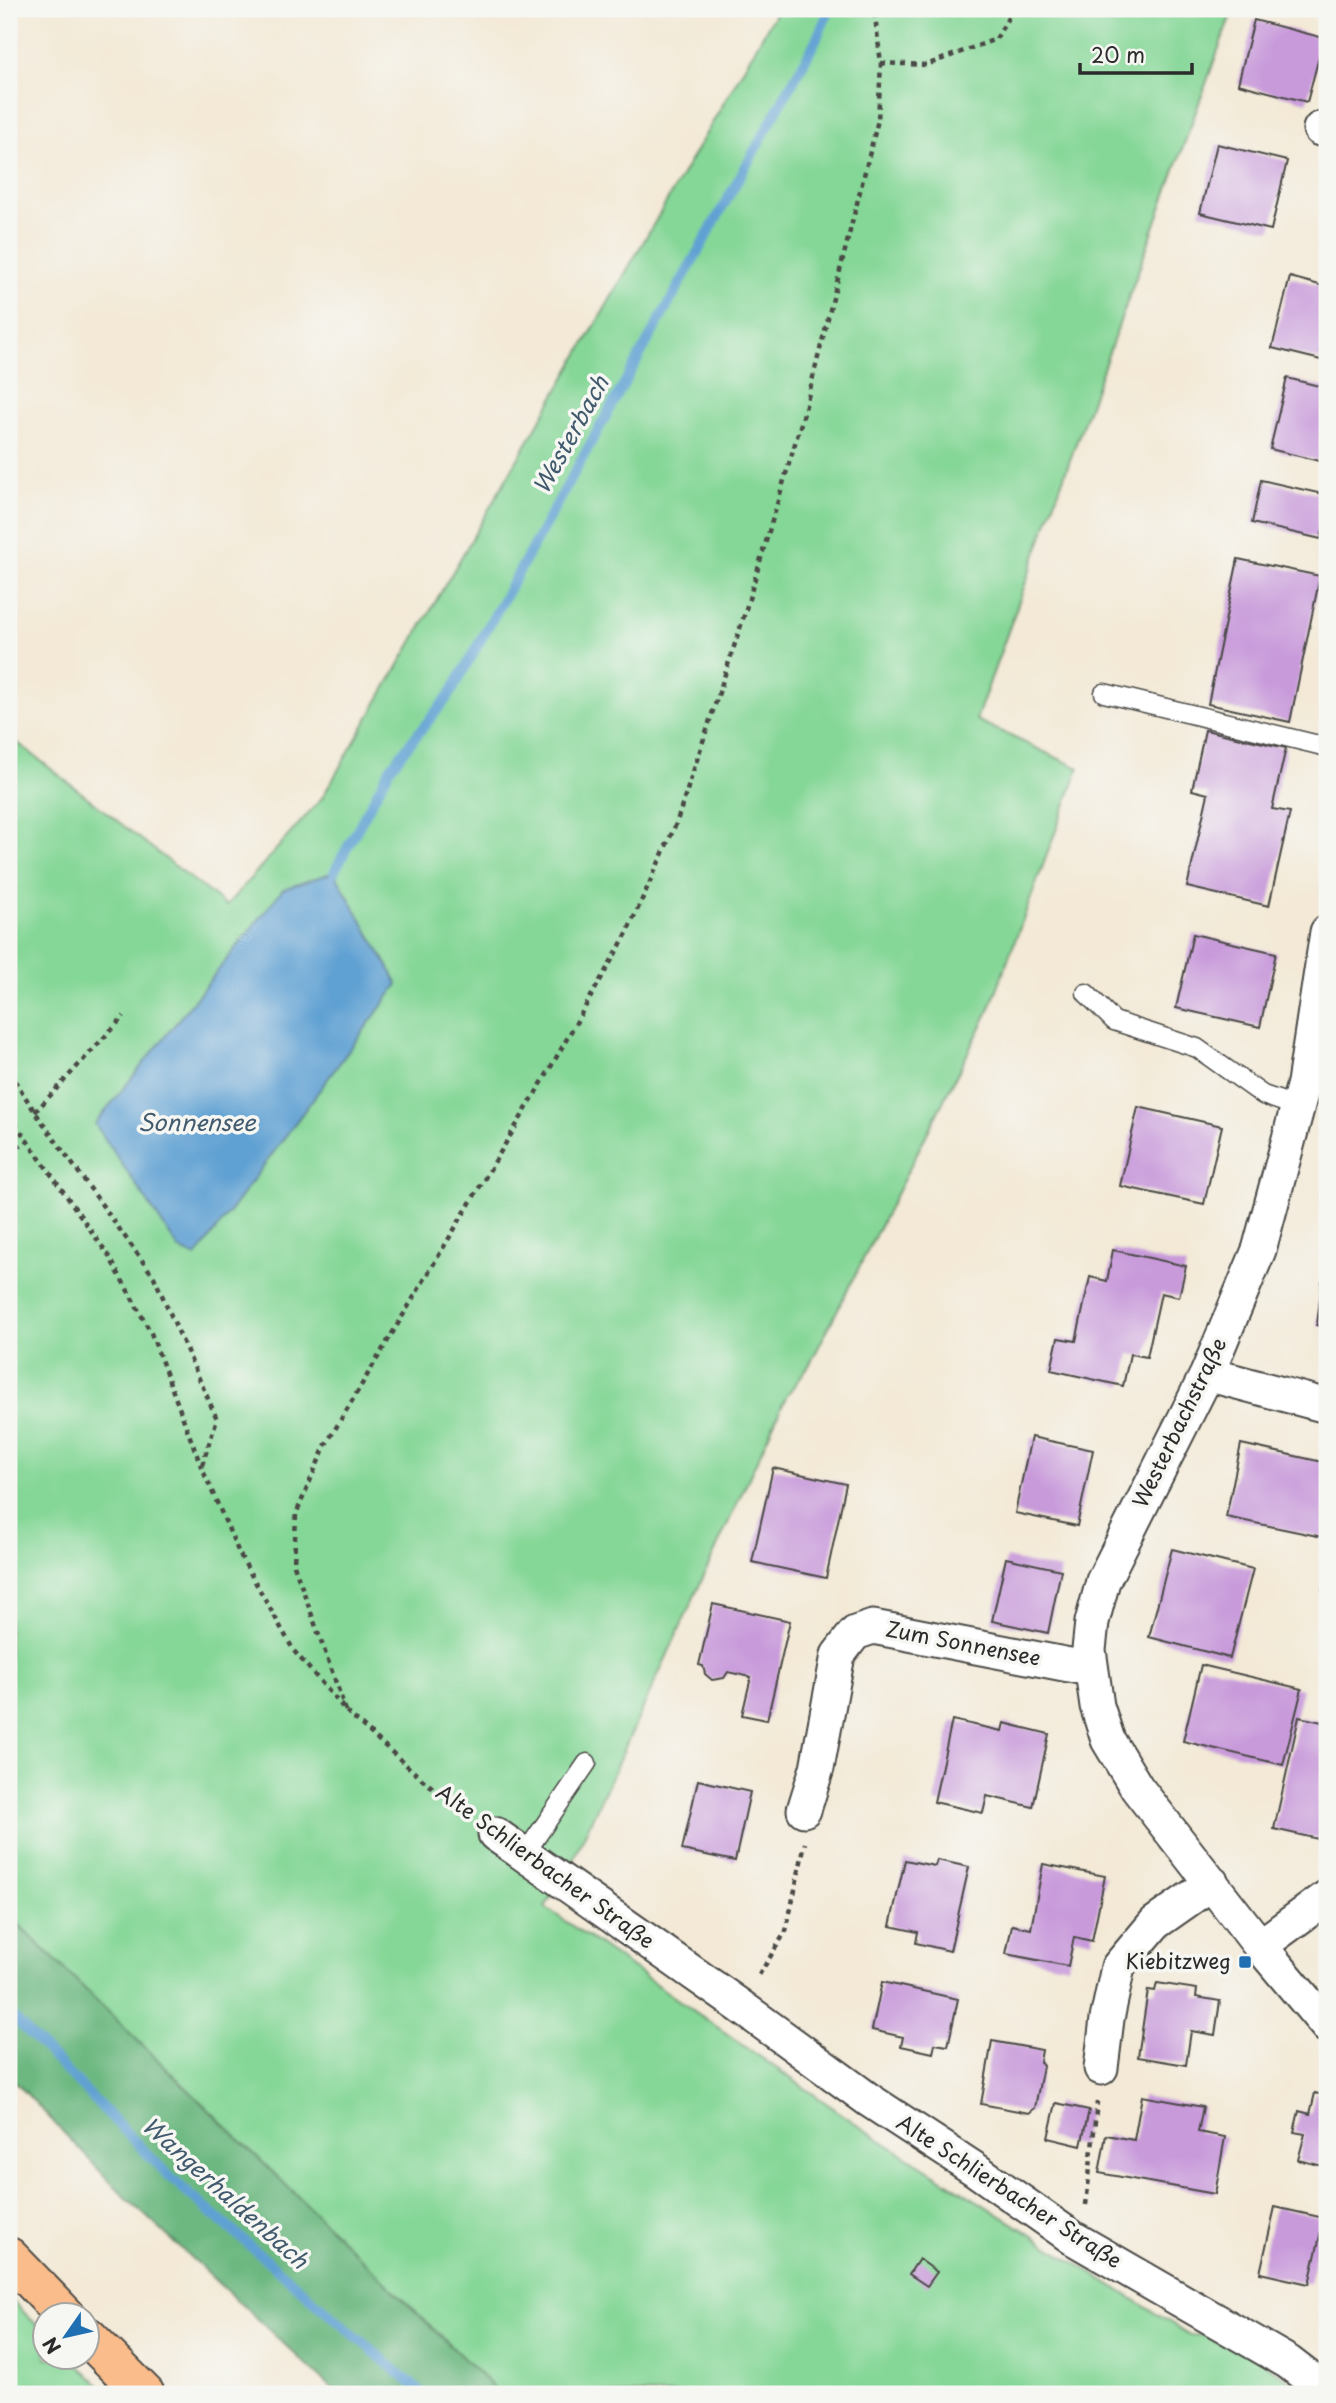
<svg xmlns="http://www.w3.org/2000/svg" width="1336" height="2403" viewBox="0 0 1336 2403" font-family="'Playpen Sans',sans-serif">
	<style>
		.green { fill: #85d797; stroke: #588161; stroke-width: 2 }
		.forest { fill: #6cb880; stroke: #4c7256; stroke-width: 2 }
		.water { fill: #61a1d3; stroke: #46667f; stroke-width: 2 }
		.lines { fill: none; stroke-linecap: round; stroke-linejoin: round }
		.stream { stroke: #61a1d3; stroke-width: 10 }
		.building { fill: #c89ada }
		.service-casing { stroke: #494845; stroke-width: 21 }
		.minor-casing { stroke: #494845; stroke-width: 37 }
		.primary-casing { stroke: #494845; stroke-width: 42 }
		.path { stroke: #494845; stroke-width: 4.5; stroke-dasharray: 5 5; stroke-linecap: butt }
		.service { stroke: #fff; stroke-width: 18 }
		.minor { stroke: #fff; stroke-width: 33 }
		.primary { stroke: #f9bc8a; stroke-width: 38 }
		.poi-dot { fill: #1f6fb2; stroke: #f6f6f2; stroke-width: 2.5 }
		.labels { text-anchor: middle; stroke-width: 7; stroke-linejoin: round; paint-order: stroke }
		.street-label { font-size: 21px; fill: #2b2b2b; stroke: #f6f6f2 }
		.poi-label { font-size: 21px; fill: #2b2b2b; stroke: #f6f6f2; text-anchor: end }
		.water-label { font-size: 23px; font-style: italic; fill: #415a6e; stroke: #f6f6f2 }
	</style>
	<rect width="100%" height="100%" fill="#f6f6f2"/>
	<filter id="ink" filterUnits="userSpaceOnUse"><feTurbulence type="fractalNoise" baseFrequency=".0143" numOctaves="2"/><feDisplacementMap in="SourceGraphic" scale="14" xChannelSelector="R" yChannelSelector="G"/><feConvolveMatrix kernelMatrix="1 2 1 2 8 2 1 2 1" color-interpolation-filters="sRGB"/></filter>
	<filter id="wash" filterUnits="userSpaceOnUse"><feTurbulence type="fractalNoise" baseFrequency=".00686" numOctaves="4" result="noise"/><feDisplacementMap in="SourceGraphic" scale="28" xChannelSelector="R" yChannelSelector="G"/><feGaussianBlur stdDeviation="1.57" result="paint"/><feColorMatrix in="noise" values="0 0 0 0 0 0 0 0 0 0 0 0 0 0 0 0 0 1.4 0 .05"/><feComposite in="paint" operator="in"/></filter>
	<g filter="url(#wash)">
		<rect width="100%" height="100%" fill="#f3e9d6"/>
		<!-- green -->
		<path class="green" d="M778 9H1233L976 720 1079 768 989 1011 810 1364 787 1395 568 1871 545 1907 865 2130 1190 2335 1226 2336 1309 2394H500L9 1915V736L226 906 322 798Z
			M9 2298 45 2333 46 2358H71L110 2394H9Z"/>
		<!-- forest -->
		<path class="forest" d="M9 1915 500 2394H338L119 2191 9 2075Z"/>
		<!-- water -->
		<path class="water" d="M334 872 398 984 196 1257 179 1249 95 1124 283 889Z"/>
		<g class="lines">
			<!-- stream -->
			<path class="stream" d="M334 872 391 767 451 693 813 46 830 9
				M9 2013 172 2179 423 2394"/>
		</g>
		<g id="blocks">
			<!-- building -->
			<path class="building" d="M1254 20 1324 38 1307 102 1238 84Z
				M1217 144 1287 161 1271 230 1200 213Z
				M1290 277 1327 287V350L1325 361 1272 348Z
				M1287 378 1327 388V463L1270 449Z
				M1261 480 1327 495V510L1321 539 1252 523Z
				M1238 559 1320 576 1290 722 1208 704Z
				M1205 730 1286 748 1272 809 1290 812 1269 906 1187 887 1208 794 1192 790Z
				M1193 934 1276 953 1260 1027 1176 1008Z
				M1138 1107 1222 1126 1204 1204 1120 1186Z
				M1113 1250 1186 1266 1179 1297 1161 1293 1147 1357 1130 1354 1123 1386 1051 1370 1058 1338 1076 1341 1090 1277 1107 1281Z
				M1322 1281 1327 1282V1327L1317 1325Z
				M1031 1437 1093 1450 1077 1526 1015 1513Z
				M1241 1444 1327 1463V1538L1226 1517Z
				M773 1468 846 1484 826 1578 752 1562Z
				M1172 1549 1253 1569 1230 1658 1149 1637Z
				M1006 1558 1061 1570 1048 1633 992 1621Z
				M1326 1572H1327V1592L1322 1591Z
				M713 1604 790 1621 767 1720 742 1715 751 1677 728 1672 724 1678 712 1680 705 1674 703 1666 699 1665Z
				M1201 1665 1302 1689 1283 1765 1183 1741Z
				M1299 1717 1327 1723V1841L1274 1829Z
				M952 1720 1002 1731 1004 1723 1049 1734 1033 1807 987 1796 983 1813 934 1802Z
				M698 1780 750 1792 735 1861 682 1850Z
				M905 1860 935 1866 937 1860 969 1867 950 1951 916 1943 918 1932 890 1926Z
				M1043 1864 1105 1876 1092 1941 1074 1937 1068 1966 1006 1954 1012 1925 1031 1929Z
				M882 1982 958 1999 948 2046 935 2044 933 2053 901 2046 903 2037 872 2030Z
				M1157 1983 1197 1989 1196 1997 1220 2001 1215 2035 1191 2031 1186 2065 1138 2057 1148 1990 1155 1991Z
				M992 2041 1042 2050 1040 2062 1043 2066 1035 2108 1029 2113 981 2104Z
				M1315 2093 1327 2096V2167L1298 2160 1305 2134 1294 2132 1299 2111 1310 2114Z
				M1142 2096 1203 2107 1198 2132 1225 2137 1215 2194 1099 2173 1106 2135 1134 2140Z
				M1056 2103 1089 2110 1081 2146 1048 2138Z
				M1275 2207 1324 2218 1309 2284 1260 2273Z
				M919 2259 937 2272 927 2286 909 2274Z"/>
		</g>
	</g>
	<g filter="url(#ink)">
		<use href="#blocks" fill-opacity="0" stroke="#494845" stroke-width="2"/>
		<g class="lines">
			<defs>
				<path id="service" d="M1104 693 1327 747
					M1086 993 1114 1021 1197 1048 1263 1095 1298 1107
					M524 1855 587 1763"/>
				<path id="minor" d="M1320 129 1327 131
					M1327 932 1304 1083 1259 1250 1207 1374 1103 1581 1092 1622 1089 1650 1097 1706 1108 1740 1137 1788 1260 1946 1327 2026
					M1207 1374 1327 1406
					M804 1810 817 1768 838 1655 855 1633 873 1627 1090 1669
					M495 1834 740 2006 869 2100 976 2170 1073 2238 1288 2362 1327 2392
					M1260 1946 1327 1897
					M1101 2068 1107 2019 1118 1967 1155 1923 1212 1883"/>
				<path id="primary" d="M9 2257 66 2316
					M88 2337 145 2394"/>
			</defs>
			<!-- service casing -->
			<use href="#service" class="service-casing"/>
			<!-- minor casing -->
			<use href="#minor" class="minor-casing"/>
			<!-- primary casing -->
			<use href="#primary" class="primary-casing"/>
			<!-- path -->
			<path class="path" d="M881 63 926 65 996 39 1013 9
				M9 1072 35 1112 154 1277 217 1419 202 1465
				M35 1112 124 1016
				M9 1115 109 1256 151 1333 201 1466 239 1553 294 1651 346 1711 424 1781 468 1814
				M9 1153 28 1141
				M346 1711 294 1565 296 1514 325 1446 544 1079 626 935 676 824 743 619 804 413 878 120 881 63 875 17 871 9
				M759 1975 786 1931 805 1843
				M1086 2205 1097 2102"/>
			<!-- service -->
			<use href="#service" class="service"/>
			<!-- minor -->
			<use href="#minor" class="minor"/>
			<!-- primary -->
			<use href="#primary" class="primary"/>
		</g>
	</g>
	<!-- markers -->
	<rect class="poi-dot" x="1238" y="1955" width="14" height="14" rx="3.5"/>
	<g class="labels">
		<!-- street labels -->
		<g class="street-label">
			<text transform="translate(1180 1423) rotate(-64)" y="7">Westerbachstraße</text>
			<text transform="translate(963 1644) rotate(11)" y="7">Zum Sonnensee</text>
			<text transform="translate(545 1867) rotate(36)" y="7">Alte Schlierbacher Straße</text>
			<text transform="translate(1009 2192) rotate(33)" y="7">Alte Schlierbacher Straße</text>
		</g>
		<!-- poi labels -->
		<g class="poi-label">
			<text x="1231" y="1969">Kiebitzweg</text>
		</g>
		<!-- water labels -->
		<g class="water-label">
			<text transform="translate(571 435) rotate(-61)" y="8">Westerbach</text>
			<text x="197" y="1131">Sonnensee</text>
			<text transform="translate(225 2193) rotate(42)" y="8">Wangerhaldenbach</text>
		</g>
	</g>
	<!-- margin -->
	<rect width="1336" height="2403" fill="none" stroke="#f6f6f2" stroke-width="35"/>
	<!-- north arrow -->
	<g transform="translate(66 2336) rotate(236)"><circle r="33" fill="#f6f6f2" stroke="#a5a5a2" stroke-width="2"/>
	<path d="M0-5L12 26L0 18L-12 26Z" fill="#1f6fb2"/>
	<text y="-10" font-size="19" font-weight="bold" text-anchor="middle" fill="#2b2b2b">N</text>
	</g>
	<!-- scale -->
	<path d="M1080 63v10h112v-10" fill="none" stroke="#2b2b2b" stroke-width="3.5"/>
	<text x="1091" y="63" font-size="21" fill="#2b2b2b" stroke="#f6f6f2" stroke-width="5" paint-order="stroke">20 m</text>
</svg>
